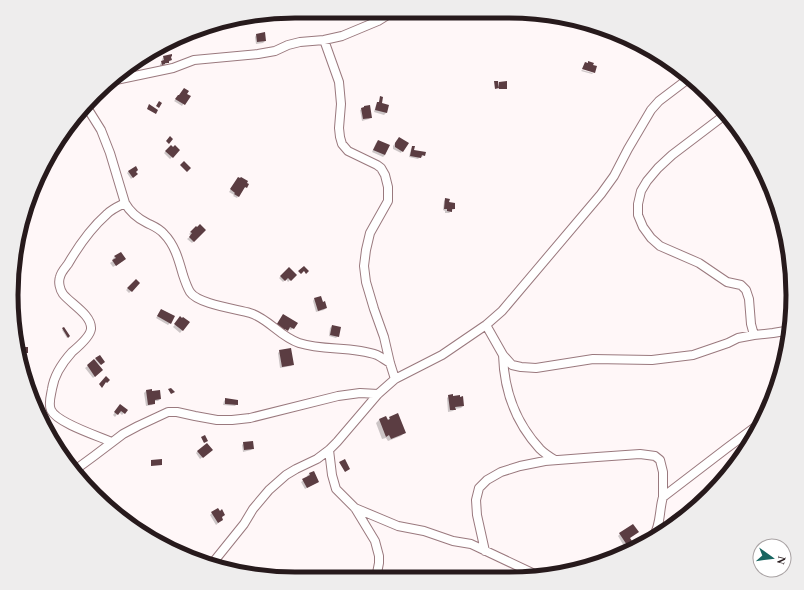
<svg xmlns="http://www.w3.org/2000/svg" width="804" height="590" viewBox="0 0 804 590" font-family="Georgia,serif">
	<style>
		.shadow { fill: #0003 }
		.building { fill: #5b3d42 }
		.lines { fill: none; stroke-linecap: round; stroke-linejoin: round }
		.street-casing { stroke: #9a797e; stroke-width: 10 }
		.street { stroke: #fff; stroke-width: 8 }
		.rim { fill: none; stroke: #271a1c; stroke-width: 5 }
	</style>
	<rect width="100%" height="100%" fill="#fff7f8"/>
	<!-- shadow -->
	<path class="shadow" d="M500 12H510L505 19 498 16Z
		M256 35 265 41 263 43 256 44 255 37Z
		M164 57H170L171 60 166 64 160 67V64L163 62 162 59Z
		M582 70 593 73 592 74 581 71Z
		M186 94 189 96 182 106 174 101 177 98Z
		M380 98 379 103 388 106 386 113 384 115 374 112 376 105 378 103H379Z
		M362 109 371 117 369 119 362 121 360 110Z
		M397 140 402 151 401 153 393 149V146Z
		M378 141 385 155 383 157 372 152 376 143Z
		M171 146 179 150 170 159 164 153Z
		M413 147V150L424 155 422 157H420L418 159 409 157 411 149Z
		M129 171 135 172 134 176 131 179 127 173Z
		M237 180 246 187 243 189 237 198 233 196 234 195 229 192Z
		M446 199 454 209 449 213H445V211L443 210 444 201Z
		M196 227 205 230 192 243 187 239 191 236 189 234Z
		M115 257 123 261 113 267 110 263 114 260 113 258Z
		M289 268 296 275 288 282 286 279 283 282 279 278Z
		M136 281 139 283 129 293 126 290Z
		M314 299 322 303 326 308 324 310 316 312 313 301Z
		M161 310 170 323 168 325 156 318Z
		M282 317 293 328 291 330 288 328 285 332 283 331Z
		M179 320 189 322 180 333 173 327Z
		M332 326 338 336 336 338 329 336 330 328Z
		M64 328 69 336 67 338 62 330Z
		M280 351 293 364 291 366 280 368 278 353Z
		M99 356 104 362 98 366 100 372 93 378 85 368 94 361 98 366 100 365 95 360Z
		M151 390 160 399 158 401H154V403L152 405 146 406 144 393 146 391Z
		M449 396 452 397 463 406 461 408 455 409 453 411 448 412 447 398Z
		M226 399 237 404 235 406 223 405 224 401Z
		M119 407 124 413 122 415 119 412 115 417 113 415Z
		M386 418 387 420 390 418 404 433 401 436 388 441 386 438 382 439 376 423 379 420Z
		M244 443 253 448 251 450 243 452 242 445Z
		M198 451 209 452 200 459 196 453Z
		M313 472 316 483 305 489 301 482 308 477 307 476 309 474Z
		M219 512 222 520 216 525 210 515 212 513Z
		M620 534 629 539V543L624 546 618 536Z"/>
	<!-- building -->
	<path class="building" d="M500 12H511L508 18 499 14Z
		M265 32 266 41 257 42 256 34Z
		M172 54V56L171 57 172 60 169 61V63H165V64L162 65 161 61 164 60 163 56Z
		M588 61 594 63 593 65 597 66 595 73 582 69 585 62 588 63Z
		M494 81H498L499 88 495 89Z
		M507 81V89H499V82Z
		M184 88 189 91 187 94 191 96 185 105 175 99 178 95H179Z
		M380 96 383 97 382 103 389 105 387 113 375 110 377 102H379Z
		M159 101 162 103 159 108 156 106Z
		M149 104 158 110 156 114 147 109Z
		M370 105 372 118 363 119 361 108 364 107V106Z
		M170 136 173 139 169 144 166 141Z
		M399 137 409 143 403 152 395 147V143Z
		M378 140 390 145 385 155 373 150Z
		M171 145 173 147 175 145 180 150 173 158 165 151Z
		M412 146H415L414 150 426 152 425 156 422 155 421 158 410 156Z
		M184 161 191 168 187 172 180 165Z
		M136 166 138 170 136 172 138 174 133 178 128 171Z
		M238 177 240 178 241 177 248 181 247 183 249 184 247 188 245 187 239 197 234 194 235 193 230 189Z
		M445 198 450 199 449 202 455 203V209H452V212L447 211V209H444Z
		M200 224 206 230 194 242 189 237 192 233 190 232 196 226 197 227Z
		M121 252 126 259 116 266 112 260 116 258 114 256Z
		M304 266 309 271 306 274 304 271 301 274 298 271Z
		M289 267 297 275 291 281 288 278 285 281 280 276Z
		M136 279 140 283 132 292 127 288Z
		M321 296 323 302 325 301 327 308 318 311 314 298Z
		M161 309 175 316 171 324 157 316Z
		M283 314 298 323 294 329 290 327 288 331 285 329 283 332 275 327Z
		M180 316 182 318 183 317 190 322 183 331 174 324Z
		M332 325 341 327 339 337 330 335Z
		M64 327 70 336 68 338 62 328Z
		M19 347H28V353H25V358H22Z
		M291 348 294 365 282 367 279 350Z
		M100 355 105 362 101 365 95 358Z
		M94 359 103 370 95 377 87 365Z
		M106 376 110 380 107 383 106 382 102 388 99 384Z
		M171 388 175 392 171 394 168 389Z
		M152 389V391L160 390 161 399 155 400V404L148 405 146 390Z
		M453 394V396L460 395V397L463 396 464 406 455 407 456 410H450L448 395Z
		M225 398 238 400V405L225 404Z
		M120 404 128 410 125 414 121 411 118 415 114 412Z
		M38 413H43L45 425Z
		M398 413 406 433 391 439 389 435 386 437 379 419 386 416 388 420 390 419 389 417Z
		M50 434H56V435H57L58 443H55Z
		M205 435 208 441 204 443 201 437Z
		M253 441 254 449 244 450 243 442Z
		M207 443 213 450 203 458 197 451Z
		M62 454H66V461Z
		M162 459V465L151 466V460Z
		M345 459 350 469 345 472 339 462Z
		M314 471 319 482 307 488 302 479 310 475 309 473Z
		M694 506 696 508 689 513 688 511Z
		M218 508 220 511 222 509 225 515 222 517 223 520 218 523 211 512Z
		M678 512 680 515 673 520 671 517Z
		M633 524 639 532 630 538 632 541 627 545 619 533Z
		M604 556 607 560 595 563Z"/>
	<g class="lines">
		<defs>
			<path id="street" d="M324 40 339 82 341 104 339 128 340 137 342 144 348 151 377 165 381 168 385 175 388 187V201L370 233 366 250 364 266 366 282 374 309 384 337 390 363 395 379
				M111 81 173 68 194 60 258 54 275 51 288 45 300 42 324 40 342 36 378 21 394 11
				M86 106 101 130 110 153 125 203C130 212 137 218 147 223 153 226 159 228 164 234 175 245 179 261 183 275 185 281 187 287 190 292 198 304 236 309 250 313 268 318 280 337 299 343 324 351 352 346 377 355 381 357 385 360 390 363
				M726 114 672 155 658 168 647 181 641 191 638 204V215L643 227 651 238 660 246 699 263 727 282 741 285 746 290 749 299 751 324 754 335
				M486 325 503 355 512 365 521 367 536 368 593 359 652 360 693 355 728 343 738 338 754 335 773 333 791 330
				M503 355C504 390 516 423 540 449 544 453 550 457 555 460
				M112 442C98 436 57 423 51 410 48 404 51 395 52 389 54 375 63 362 72 352 78 347 90 337 91 329 92 315 71 304 63 294 60 290 58 282 60 277 61 272 65 268 68 264 79 245 90 229 107 214 112 209 119 206 125 203
				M329 450 332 475 336 489 355 508 375 541 379 556V563L376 578
				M72 470 79 467 94 456 123 434 138 426 168 412H177L195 416 217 420H232L250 418 338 396 360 393 378 394
				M355 508 398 526 424 531 453 541 471 544 541 577
				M653 537C661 526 659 510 663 497L727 448 762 422
				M485 551 477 515 476 500 479 488 487 480 501 472 520 466 545 461 597 457 640 454 655 456 660 460 663 472V497
				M211 565 244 524 253 509 269 490 286 475 296 469 317 459 329 450 337 442 378 394 395 379 442 355 486 325 502 311 601 194 614 176 628 149 651 110 659 101 688 79"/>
		</defs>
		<!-- street casing -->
		<use href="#street" class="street-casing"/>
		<!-- street -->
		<use href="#street" class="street"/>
	</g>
	<!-- crop -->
	<path d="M0 0H804V590H0ZM295 18H509A277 277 0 0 1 786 295V295A277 277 0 0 1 509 572H295A277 277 0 0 1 18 295V295A277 277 0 0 1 295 18Z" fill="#eeeded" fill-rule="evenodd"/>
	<path class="rim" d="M295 18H509A277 277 0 0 1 786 295V295A277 277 0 0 1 509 572H295A277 277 0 0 1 18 295V295A277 277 0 0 1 295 18Z"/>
	<!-- north arrow -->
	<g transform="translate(772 558) rotate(104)"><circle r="19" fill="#ffffff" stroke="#a9a3a4"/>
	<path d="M0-3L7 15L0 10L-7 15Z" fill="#186560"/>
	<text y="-6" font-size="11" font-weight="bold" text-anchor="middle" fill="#271a1c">N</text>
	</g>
</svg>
